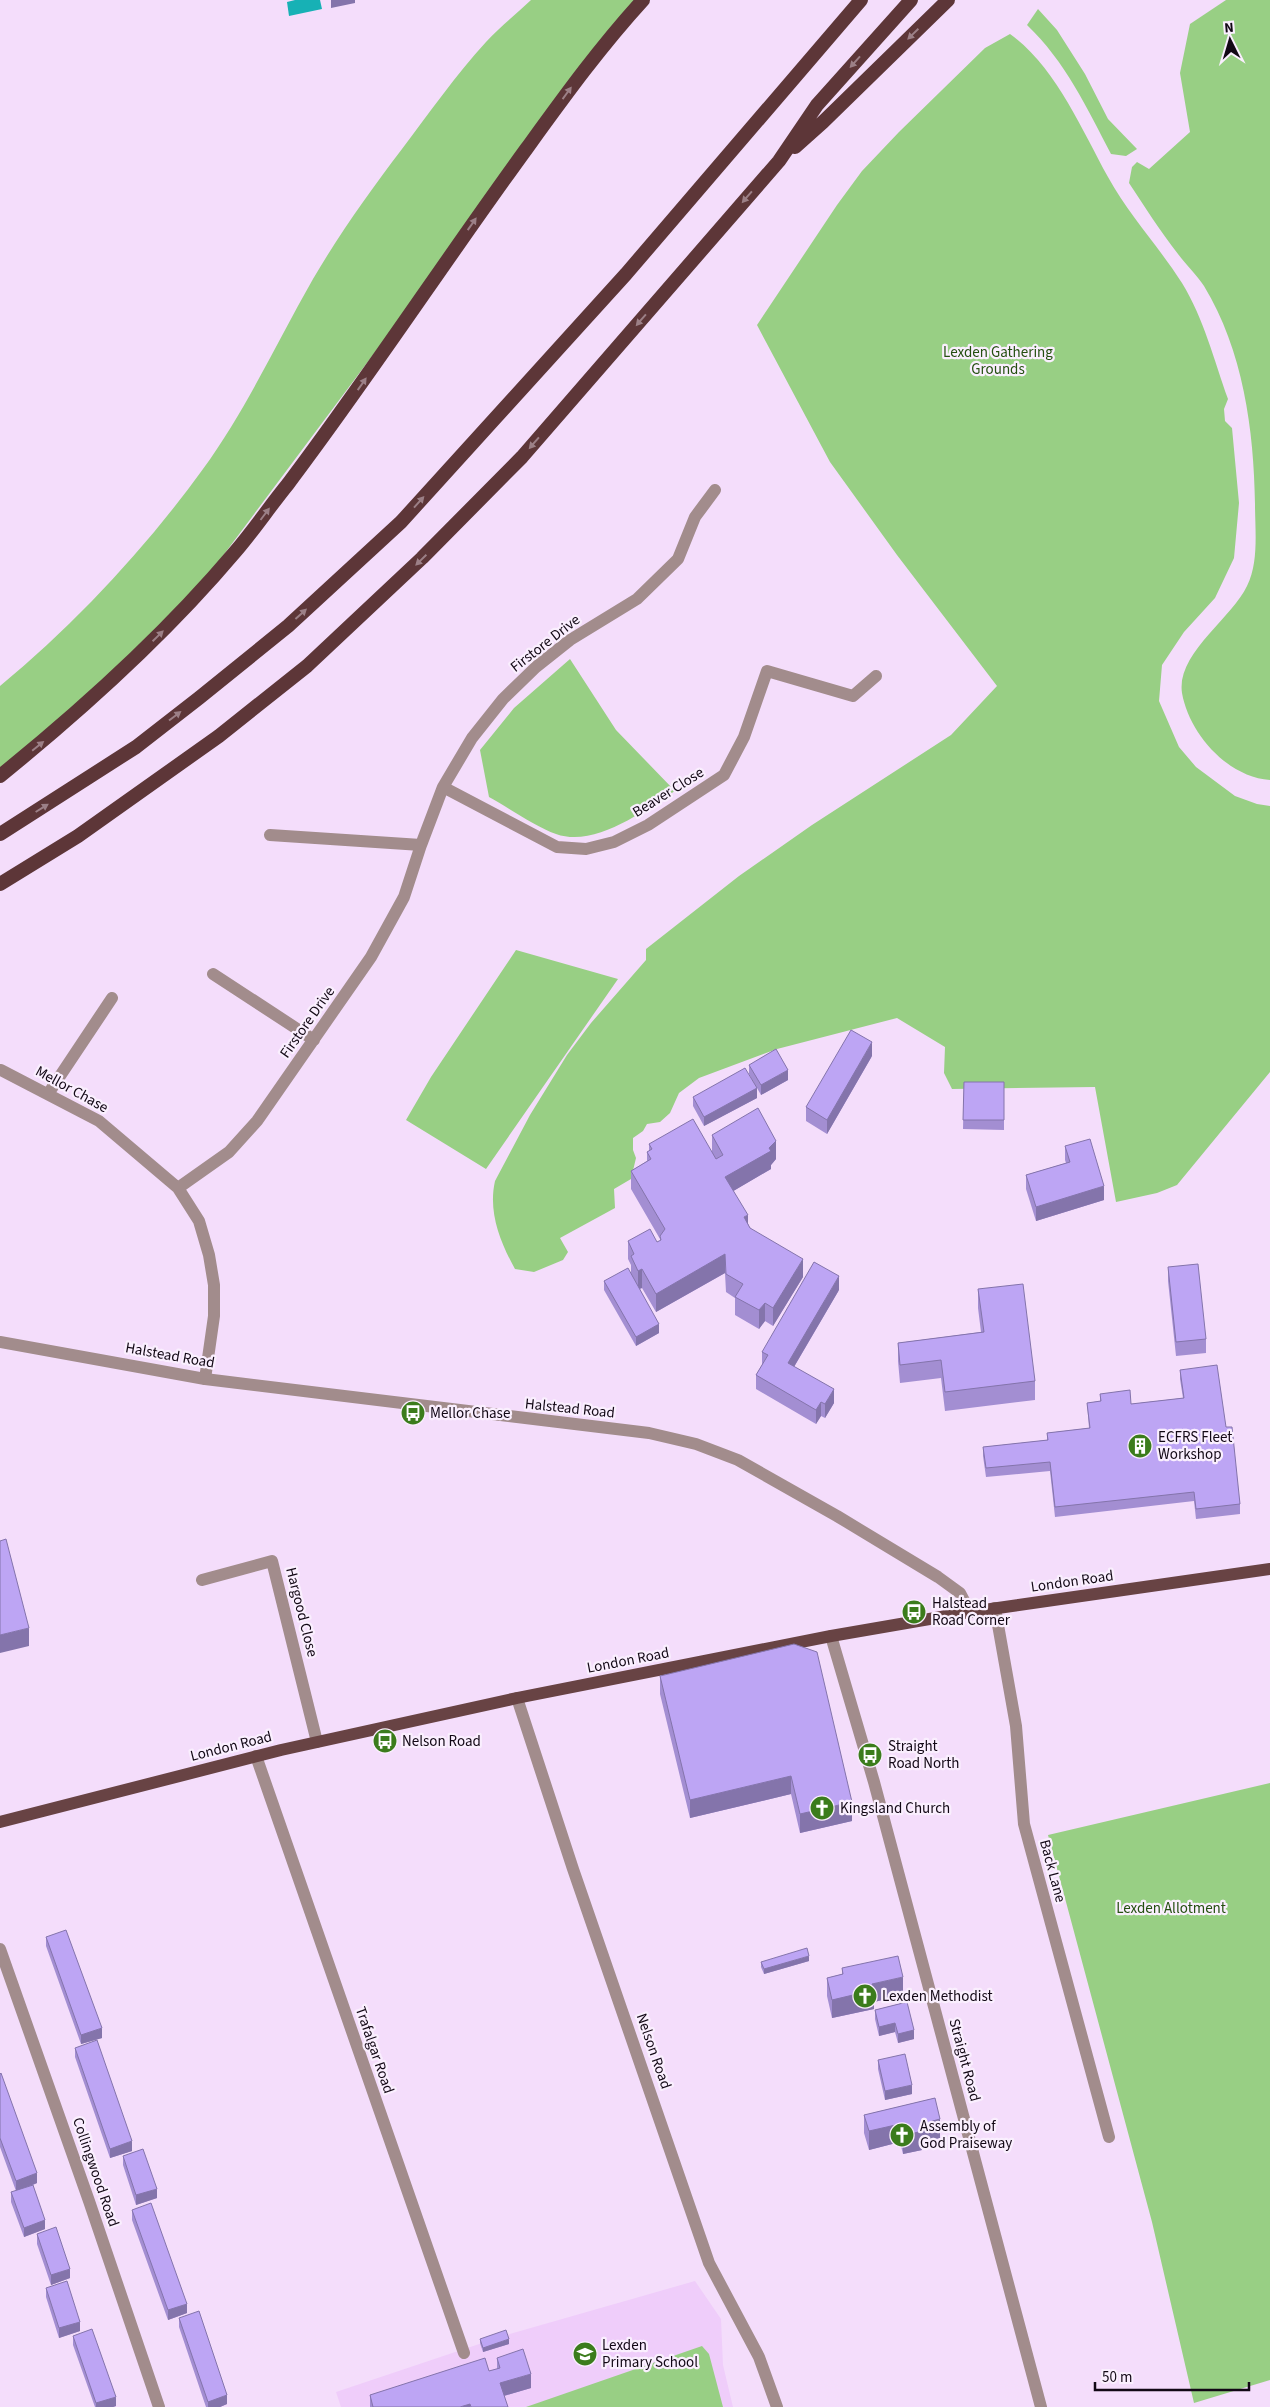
<svg xmlns="http://www.w3.org/2000/svg" width="1270" height="2407" viewBox="0 0 1270 2407" font-family="'Source Sans 3',sans-serif">
	<style>
		.built { fill: #efcdfa }
		.green { fill: #98cf84 }
		.water { fill: #17b1b5 }
		.lines { fill: none; stroke-linecap: round; stroke-linejoin: round }
		.minor { stroke: #a28c8c; stroke-width: 12 }
		.tertiary { stroke: #a28c8c; stroke-width: 12 }
		.primary { stroke: #684344; stroke-width: 12 }
		.trunk { stroke: #5d3638; stroke-width: 14 }
		.wall { fill: #a38ed2 }
		.shaded-wall { fill: #8474ab }
		.building { fill: #bda5f4; stroke: #8474ab }
		.oneway { fill: #9c8087 }
		.labels { text-anchor: middle; stroke-width: 4.5; stroke-linejoin: round; paint-order: stroke }
		.park-label { font-size: 15px; fill: #244f10; stroke: #faeffe }
		.street-label { font-size: 15px; fill: #120815; stroke: #faeffe }
		.poi-label { font-size: 15px; fill: #120815; stroke: #faeffe; text-anchor: start }
	</style>
	<rect width="100%" height="100%" fill="#f4ddfb"/>
	<!-- built -->
	<path class="built" d="M695 2281 721 2319 723 2365 733 2407H341L336 2392 506 2335Z"/>
	<!-- green -->
	<path class="green" d="M531 0H638L213 569 162 627 0 772V686C76 623 145 549 203 469 246 410 277 342 313 279 340 233 370 191 402 149 429 113 456 75 486 42 500 27 516 14 531 0Z
		M1226 0H1270V780C1227 777 1189 733 1182 693 1176 654 1232 618 1247 586 1259 562 1255 530 1255 504 1254 430 1243 350 1204 286 1197 275 1186 265 1178 254 1160 231 1145 207 1129 183L1132 167 1137 162 1149 169 1190 132 1180 73 1190 24Z
		M1038 9 1057 30 1085 74 1108 119 1137 149 1126 156 1111 154C1087 108 1065 61 1027 25Z
		M1010 34C1055 66 1082 130 1108 177 1129 215 1159 247 1182 283 1204 319 1214 360 1228 399L1224 409 1225 421 1232 428 1239 503 1234 558 1215 598 1184 632 1162 665 1159 701 1179 747 1196 767 1235 796 1257 804 1270 806V1072L1177 1185 1157 1193 1116 1202 1095 1087 952 1089 944 1073 945 1047 897 1018 777 1049 699 1078 679 1093 670 1113 660 1122 647 1124 643 1131 633 1138V1150L636 1158 631 1179 614 1189 615 1208 560 1238 568 1252 563 1260 534 1272 515 1269C500 1242 488 1212 495 1181L530 1115 567 1055 591 1023 646 960V949L739 876 812 825 951 735 997 686 897 555 830 462 757 325 837 205 862 171 899 132 985 48Z
		M570 659 616 730 675 791C643 811 595 848 556 834 536 827 509 808 489 797L480 750 514 708Z
		M516 950 618 979 486 1169 406 1120 431 1077Z
		M1270 1783V2380L1194 2403 1152 2222 1048 1835Z
		M702 2346 709 2354 723 2407H526Z"/>
	<!-- water -->
	<path class="water" d="M295 0H320L322 9 289 16 287 2Z"/>
	<g class="lines">
		<!-- minor -->
		<path class="minor" d="M443 787 557 847 586 849 614 842 648 825 724 775 744 737 767 671 853 696 876 676
			M270 835 421 845
			M213 974 314 1040
			M1 1070 99 1121 178 1188 199 1221 209 1255 214 1285V1316L205 1379
			M48 1094 112 998
			M178 1188 229 1152 257 1121 371 957 404 897 421 845 443 787 472 738 503 699 536 667 570 640 637 599 678 559 695 517 715 490
			M202 1580 272 1561 317 1742
			M995 1608 1016 1726 1024 1824 1109 2137
			M517 1698 573 1869 709 2263 759 2357 777 2407
			M256 1756 464 2353
			M0 1949 89 2201 159 2407"/>
		<!-- tertiary -->
		<path class="tertiary" d="M0 1342 205 1379 649 1433 696 1444 738 1460 837 1516 938 1577 960 1593 970 1612
			M831 1636 874 1782 1041 2407"/>
		<!-- primary -->
		<path class="primary" d="M0 1822 281 1750 517 1698 831 1636 970 1612 1270 1569"/>
		<!-- trunk -->
		<path class="trunk" d="M795 147 823 122 948 0
			M0 776C84 708 165 635 235 552 254 530 270 506 288 484 371 374 446 259 527 148 564 97 600 47 643 0
			M0 834 136 747 199 698 288 626 401 522 626 274 861 0
			M0 884 78 836 219 736 307 666 422 558 522 457 779 161 817 105 911 0"/>
	</g>
	<!-- wall -->
	<path class="wall" d="M872 1056 827 1134 806 1121V1107Z
		M749 1065 788 1080 761 1095 757 1088V1098L704 1126 693 1106V1097L756 1087 749 1074Z
		M964 1082H1004V1130L963 1129Z
		M712 1135 776 1159 771 1165V1169L733 1191 750 1228 803 1277 773 1326 765 1321 759 1329 735 1315V1298L726 1292 725 1273 656 1312 642 1288 640 1289 659 1333 636 1346 604 1290V1281L631 1273V1265L628 1259V1241L657 1242 660 1241V1239L631 1189V1171L647 1161V1152L649 1151V1144L712 1151Z
		M1065 1146 1104 1200 1036 1221 1026 1189V1175L1066 1163 1065 1160Z
		M1168 1267 1206 1339V1353L1176 1356 1168 1281Z
		M978 1289 1035 1381V1400L945 1411 941 1378 900 1383 898 1361V1343L981 1332 978 1308Z
		M839 1290 794 1367 834 1403 825 1418 821 1416 816 1424 756 1389V1375L762 1365V1352Z
		M1180 1370 1226 1427 1240 1504V1514L1196 1519 1194 1501 1055 1517 1050 1471 986 1477 983 1456V1447L1047 1440V1433L1089 1428 1087 1403 1100 1401V1394L1131 1404 1183 1398 1180 1379Z
		M660 1676 852 1821 800 1833 791 1794 690 1818 660 1694Z
		M46 1937 102 2038 81 2044 46 1946Z
		M809 1961 764 1974 761 1967V1962Z
		M842 1968 903 1995 874 2002V2009L832 2018 827 1996V1978L842 1974Z
		M907 2002 914 2039 898 2043 895 2032 879 2036 875 2019V2010Z
		M75 2048 132 2151 110 2158 75 2057Z
		M878 2060 912 2094 885 2100 878 2069Z
		M0 2074 37 2183 33 2185 45 2229 24 2237 11 2202V2192L16 2191 0 2147Z
		M935 2098 940 2138 930 2140V2143L922 2145V2150L903 2154 900 2142 869 2150 864 2133V2115Z
		M123 2156 157 2198 136 2205 123 2165Z
		M132 2210 187 2313 168 2320 132 2220Z
		M37 2234 70 2278 51 2285 37 2244Z
		M46 2288 80 2331 59 2338 46 2297Z
		M179 2318 227 2404 220 2407H206L179 2327Z
		M73 2336 116 2406 113 2407H95L73 2345Z
		M480 2339 509 2344 483 2352 480 2343Z
		M497 2358 531 2388 504 2396 508 2407H370V2395L489 2371 497 2369Z"/>
	<!-- shaded-wall -->
	<path class="shaded-wall" d="M331 0H355V3L331 8Z
		M872 1042V1056L827 1134V1120Z
		M788 1070V1080L761 1095V1085Z
		M757 1088V1098L704 1126V1117Z
		M776 1141V1159L771 1165V1169L725 1196V1177L769 1148Z
		M1104 1186V1200L1036 1221V1207Z
		M748 1215V1233L744 1217Z
		M725 1254V1273L656 1312V1294Z
		M803 1259V1277L773 1326V1308Z
		M642 1269V1288L638 1289V1271Z
		M839 1276V1290L788 1377V1363Z
		M765 1303V1321L759 1329V1310Z
		M659 1324V1333L636 1346V1337Z
		M834 1389V1403L825 1418V1404Z
		M821 1402V1416L816 1424V1410Z
		M29 1628V1646L0 1653V1635Z
		M791 1776V1794L690 1818V1800Z
		M852 1802V1821L800 1833V1814Z
		M809 1956V1961L764 1974V1969Z
		M903 1977V1995L874 2002V2009L832 2018V2000L872 1984Z
		M895 2023V2032L879 2036V2027Z
		M102 2028V2038L81 2044V2035Z
		M914 2030V2039L898 2043V2034Z
		M912 2085V2094L885 2100V2091Z
		M940 2119V2138L930 2140V2143L922 2145V2150L903 2154V2136L929 2122Z
		M900 2124V2142L869 2150V2131Z
		M132 2141V2151L110 2158V2149Z
		M37 2173V2183L16 2191V2181Z
		M157 2189V2198L136 2205V2195Z
		M45 2220V2229L24 2237V2228Z
		M70 2269V2278L51 2285V2275Z
		M187 2304V2313L168 2320V2310Z
		M80 2322V2331L59 2338V2328Z
		M509 2339V2344L483 2352V2348Z
		M531 2374V2388L500 2397V2383Z
		M227 2395V2404L220 2407H208V2402Z
		M116 2397V2406L113 2407H96V2403Z
		M470 2404V2407H460Z"/>
	<!-- building -->
	<path class="building" d="M851 1030 872 1042 827 1120 806 1107Z
		M776 1049 788 1070 761 1085 749 1065Z
		M745 1068 757 1088 704 1117 693 1097Z
		M964 1082H1004V1120H963Z
		M758 1108 776 1141 769 1148 771 1151 725 1177 748 1215 744 1217 750 1228 803 1259 773 1308 765 1303 759 1310 735 1297 743 1284 726 1274 725 1254 656 1294 642 1269 638 1271 631 1256 634 1254 628 1241 650 1229 657 1242 661 1240 660 1236 665 1229 631 1171 651 1159 647 1152 652 1149 649 1144 693 1119 716 1159 723 1155 712 1135Z
		M1090 1139 1104 1186 1036 1207 1026 1175 1070 1162 1065 1146Z
		M814 1262 839 1276 788 1363 834 1389 825 1404 821 1402 816 1410 756 1375 768 1355 762 1352Z
		M1198 1264 1206 1339 1176 1342 1168 1267Z
		M628 1268 659 1324 636 1337 604 1281Z
		M1023 1284 1035 1381 945 1392 941 1360 900 1365 898 1343 984 1332 978 1289Z
		M1217 1365 1226 1427H1232L1240 1504 1196 1509 1194 1492 1055 1507 1050 1462 986 1468 983 1447 1048 1440 1047 1433 1090 1428 1087 1403 1101 1401 1100 1394 1130 1390 1131 1404 1184 1398 1180 1370Z
		M6 1539 29 1628 0 1635V1541Z
		M794 1644 817 1652 852 1802 800 1814 791 1776 690 1800 660 1676Z
		M66 1930 102 2028 81 2035 46 1937Z
		M807 1948 809 1956 764 1969 761 1962Z
		M898 1956 903 1977 872 1984 874 1990 832 2000 827 1978 843 1974 842 1968Z
		M907 2002 914 2030 898 2034 895 2023 879 2027 875 2010Z
		M97 2040 132 2141 110 2149 75 2048Z
		M905 2054 912 2085 885 2091 878 2060Z
		M1 2073 37 2173 16 2181 0 2138V2074Z
		M935 2098 940 2119 929 2122 930 2124 921 2126 922 2131 903 2136 900 2124 869 2131 864 2115Z
		M143 2149 157 2189 136 2195 123 2156Z
		M33 2185 45 2220 24 2228 11 2192Z
		M151 2203 187 2304 168 2310 132 2210Z
		M56 2227 70 2269 51 2275 37 2234Z
		M67 2281 80 2322 59 2328 46 2288Z
		M199 2311 227 2395 208 2402 179 2318Z
		M92 2329 116 2397 96 2403 73 2336Z
		M506 2330 509 2339 483 2348 480 2339Z
		M523 2349 531 2374 500 2383 508 2407H471L470 2404 460 2407H373L370 2395 485 2358 489 2371 500 2368 497 2358Z"/>
	<!-- one-way arrows -->
	<defs><path id="oneway-solid" d="M-6-.8H1V-3.2L6.5 0L1 3.2V.8H-6Z" transform="scale(1.25)"/></defs>
	<g class="oneway">
		<use href="#oneway-solid" transform="translate(913 34) rotate(136)"/>
		<use href="#oneway-solid" transform="translate(855 62) rotate(132)"/>
		<use href="#oneway-solid" transform="translate(567 93) rotate(-54)"/>
		<use href="#oneway-solid" transform="translate(747 197) rotate(131)"/>
		<use href="#oneway-solid" transform="translate(472 224) rotate(-55)"/>
		<use href="#oneway-solid" transform="translate(641 320) rotate(131)"/>
		<use href="#oneway-solid" transform="translate(362 384) rotate(-55)"/>
		<use href="#oneway-solid" transform="translate(534 443) rotate(131)"/>
		<use href="#oneway-solid" transform="translate(419 502) rotate(-48)"/>
		<use href="#oneway-solid" transform="translate(265 514) rotate(-53)"/>
		<use href="#oneway-solid" transform="translate(421 560) rotate(136)"/>
		<use href="#oneway-solid" transform="translate(301 614) rotate(-42)"/>
		<use href="#oneway-solid" transform="translate(158 636) rotate(-44)"/>
		<use href="#oneway-solid" transform="translate(175 716) rotate(-37)"/>
		<use href="#oneway-solid" transform="translate(38 746) rotate(-39)"/>
		<use href="#oneway-solid" transform="translate(42 808) rotate(-32)"/>
	</g>
	<!-- icons -->
	<defs>
		<symbol id="bus-disc" viewBox="-11 -11 22 22"><circle r="9.5" fill="#3b7c1c" stroke="#faeffe"/><path d="M-5-6H5V4H4V6H2V4H-2V6H-4V4H-5ZM-3.5-4V0h7V-4ZM-3.5 1.2v1.5H-2V1.2ZM2 1.2v1.5H3.5V1.2Z" fill="#fff"/></symbol>
		<symbol id="building-disc" viewBox="-11 -11 22 22"><circle r="9.5" fill="#3b7c1c" stroke="#faeffe"/><path d="M-4-6H4V6H1V3H-1V6H-4ZM-2.5-4.3h1.7v1.8h-1.7ZM.8-4.3h1.7v1.8H.8ZM-2.5-1h1.7V.8h-1.7ZM.8-1h1.7V.8H.8Z" fill="#fff"/></symbol>
		<symbol id="church-disc" viewBox="-11 -11 22 22"><circle r="9.5" fill="#3b7c1c" stroke="#faeffe"/><path d="M-1.2-6h2.4v3.5h3.3v2.4h-3.3V6h-2.4V-.1h-3.3v-2.4h3.3Z" fill="#fff"/></symbol>
		<symbol id="school-disc" viewBox="-11 -11 22 22"><circle r="9.5" fill="#3b7c1c" stroke="#faeffe"/><path d="M0-5L7-2L0 1L-7-2ZM-4 1L0 2.5L4 1V4Q0 6-4 4Z" fill="#fff"/></symbol>
	</defs>
	<g fill-rule="evenodd">
		<use href="#bus-disc" x="399" y="1399" width="28" height="28"/>
		<use href="#building-disc" x="1126" y="1432" width="28" height="28"/>
		<use href="#bus-disc" x="900" y="1598" width="28" height="28"/>
		<use href="#bus-disc" x="371" y="1727" width="28" height="28"/>
		<use href="#bus-disc" x="856" y="1741" width="28" height="28"/>
		<use href="#church-disc" x="808" y="1794" width="28" height="28"/>
		<use href="#church-disc" x="851" y="1982" width="28" height="28"/>
		<use href="#church-disc" x="888" y="2121" width="28" height="28"/>
		<use href="#school-disc" x="571" y="2340" width="28" height="28"/>
	</g>
	<g class="labels">
		<!-- park labels -->
		<g class="park-label">
			<text x="998" y="357">Lexden Gathering<tspan x="998" dy="17">Grounds</tspan></text>
			<text x="1171" y="1913">Lexden Allotment</text>
		</g>
		<!-- street labels -->
		<g class="street-label">
			<text transform="translate(545 643) rotate(-38)" y="5">Firstore Drive</text>
			<text transform="translate(668 792) rotate(-32)" y="5">Beaver Close</text>
			<text transform="translate(307 1022) rotate(-55)" y="5">Firstore Drive</text>
			<text transform="translate(72 1089) rotate(29)" y="5">Mellor Chase</text>
			<text transform="translate(170 1355) rotate(10)" y="5">Halstead Road</text>
			<text transform="translate(570 1408) rotate(6)" y="5">Halstead Road</text>
			<text transform="translate(1072 1581) rotate(-8)" y="5">London Road</text>
			<text transform="translate(302 1612) rotate(76)" y="5">Hargood Close</text>
			<text transform="translate(628 1660) rotate(-11)" y="5">London Road</text>
			<text transform="translate(231 1746) rotate(-14)" y="5">London Road</text>
			<text transform="translate(1053 1871) rotate(75)" y="5">Back Lane</text>
			<text transform="translate(375 2050) rotate(71)" y="5">Trafalgar Road</text>
			<text transform="translate(654 2051) rotate(71)" y="5">Nelson Road</text>
			<text transform="translate(965 2060) rotate(75)" y="5">Straight Road</text>
			<text transform="translate(96 2172) rotate(71)" y="5">Collingwood Road</text>
		</g>
		<!-- poi labels -->
		<g class="poi-label">
			<text x="430" y="1418">Mellor Chase</text>
			<text x="1158" y="1442">ECFRS Fleet<tspan x="1158" dy="17">Workshop</tspan></text>
			<text x="932" y="1608">Halstead<tspan x="932" dy="17">Road Corner</tspan></text>
			<text x="402" y="1746">Nelson Road</text>
			<text x="888" y="1751">Straight<tspan x="888" dy="17">Road North</tspan></text>
			<text x="840" y="1813">Kingsland Church</text>
			<text x="882" y="2001">Lexden Methodist</text>
			<text x="920" y="2131">Assembly of<tspan x="920" dy="17">God Praiseway</tspan></text>
			<text x="602" y="2350">Lexden<tspan x="602" dy="17">Primary School</tspan></text>
		</g>
	</g>
	<!-- north arrow -->
	<g transform="translate(1230 40) rotate(355)" stroke="#faeffe" stroke-width="4" paint-order="stroke">
	<path d="M0-4L9 19L0 12L-9 19Z" fill="#120815"/>
	<text y="-8" font-size="14" font-weight="bold" text-anchor="middle" fill="#120815">N</text>
	</g>
	<!-- scale -->
	<path d="M1095 2382v8h154v-8" fill="none" stroke="#120815" stroke-width="2.5"/>
	<text x="1102" y="2382" font-size="15" fill="#120815" stroke="#faeffe" stroke-width="4" paint-order="stroke">50 m</text>
</svg>
